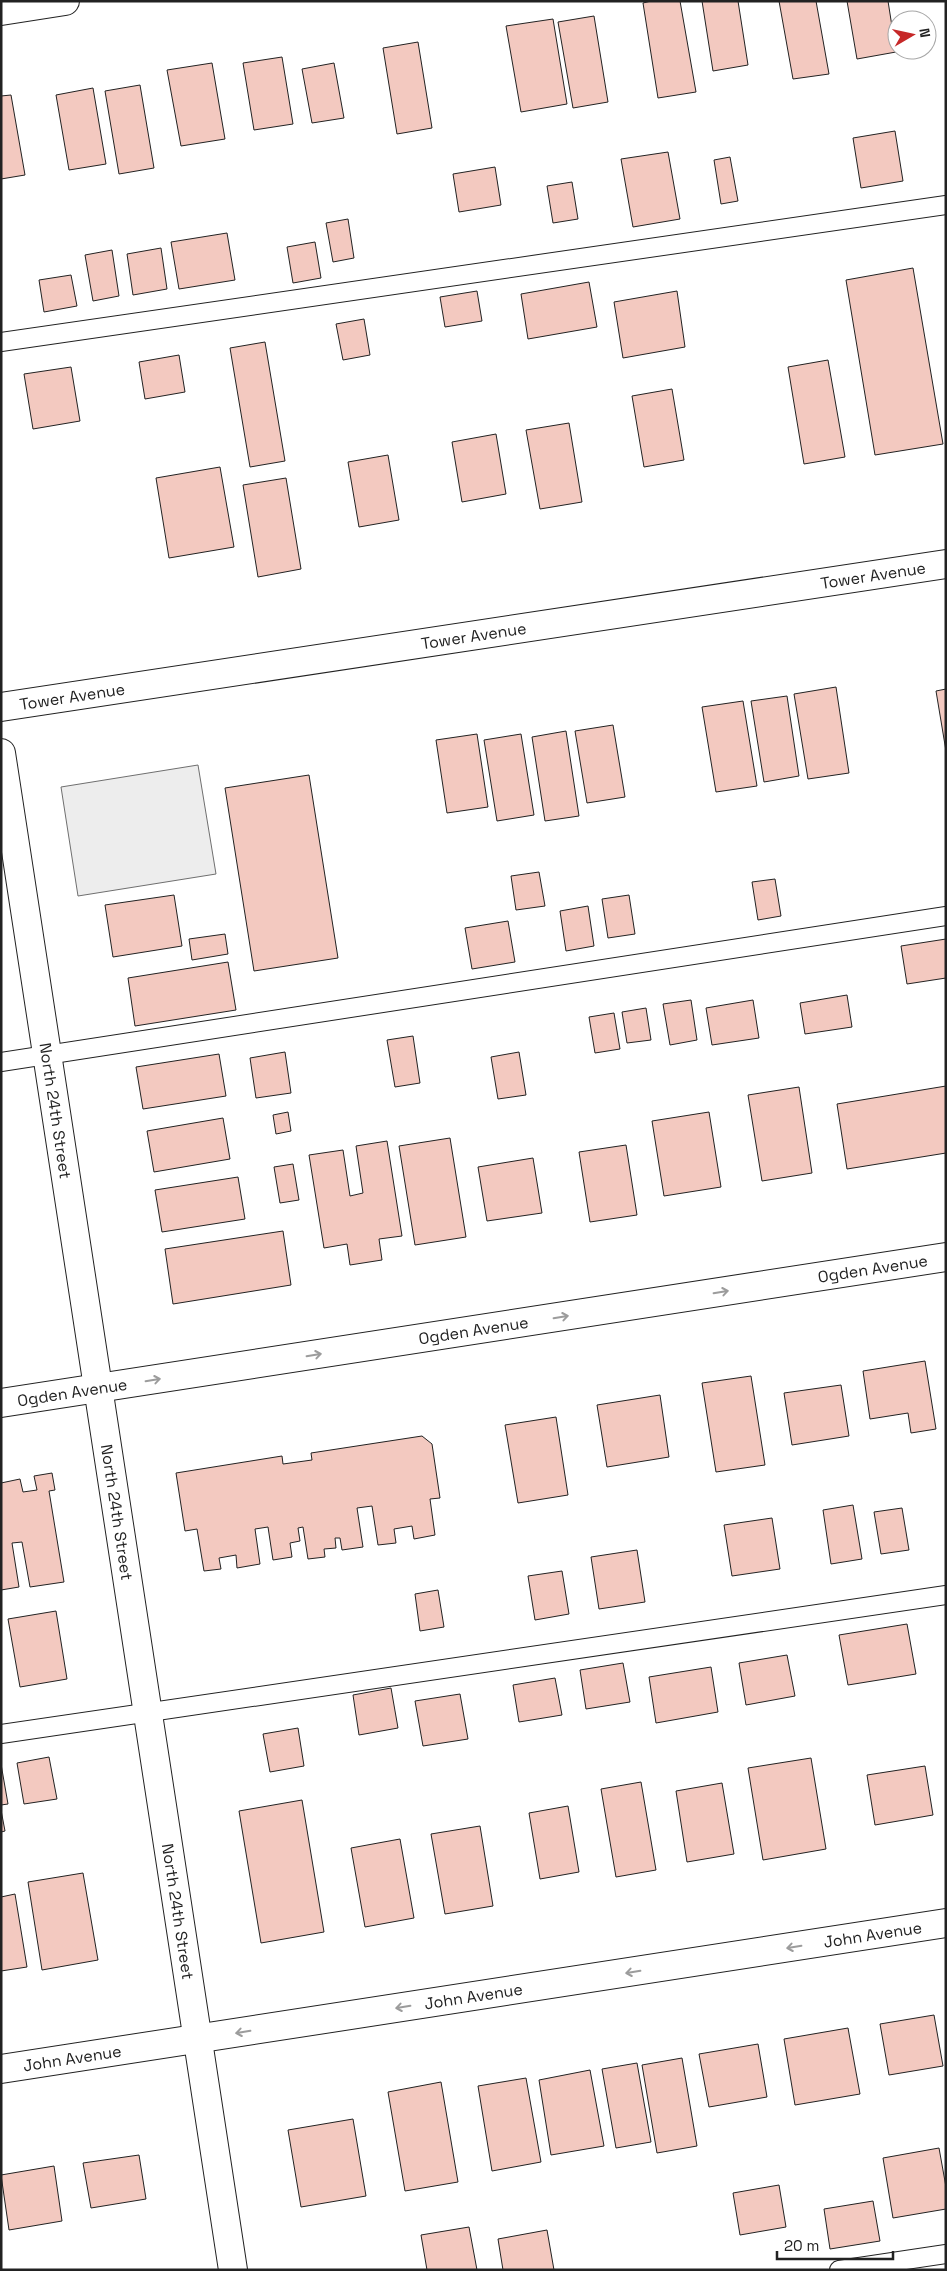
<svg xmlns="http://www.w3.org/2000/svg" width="947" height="2271" viewBox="0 0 947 2271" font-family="'Space Grotesk',sans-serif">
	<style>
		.parking { fill: #ededed; stroke: #6f6f6f }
		.building { fill: #f3c9c0; stroke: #222 }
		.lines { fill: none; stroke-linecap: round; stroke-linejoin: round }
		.lane-casing { stroke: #222; stroke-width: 20 }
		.street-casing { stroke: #222; stroke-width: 30 }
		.primary-casing { stroke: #222; stroke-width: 30 }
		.lane { stroke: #fff; stroke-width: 18 }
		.street { stroke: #fff; stroke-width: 28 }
		.primary { stroke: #fff; stroke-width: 28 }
		.oneway { stroke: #9c9c9c }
		.labels { text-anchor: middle; stroke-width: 4; stroke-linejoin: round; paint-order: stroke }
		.street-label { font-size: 16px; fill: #222; stroke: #fff }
	</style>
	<rect width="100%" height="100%" fill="#fff"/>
	<!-- parking -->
	<path class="parking" d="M198 765 216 874 78 896 61 787Z"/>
	<!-- building -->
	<path class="building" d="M651 1H680L696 92 658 98 643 3Z
		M702 1H738L748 65 713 71Z
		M779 1H816L829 74 793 79Z
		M847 1H888L896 52 857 59Z
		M594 16 608 102 573 108 558 22Z
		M553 19 567 104 521 112 506 26Z
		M418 42 432 128 397 134 383 48Z
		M282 57 293 124 254 130 243 63Z
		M212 63 225 139 181 146 167 70Z
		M334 63 344 118 312 123 302 69Z
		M140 85 154 168 119 174 105 91Z
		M93 88 106 164 69 170 56 95Z
		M11 95 25 175 1 179V96Z
		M895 131 903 181 861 188 853 138Z
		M668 152 680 219 633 227 621 159Z
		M730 157 738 201 721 204 714 160Z
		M495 167 501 205 459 212 453 174Z
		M572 182 578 219 553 223 547 186Z
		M348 219 354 258 333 262 326 223Z
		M227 233 235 280 179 289 171 242Z
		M315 242 321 278 293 283 287 247Z
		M161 248 167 289 133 295 127 254Z
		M112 250 119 296 93 301 85 255Z
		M913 268 943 444 875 455 846 280Z
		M71 275 77 306 44 312 39 280Z
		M589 282 597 327 528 339 521 294Z
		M477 291 482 321 445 327 440 297Z
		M677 291 685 347 623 358 614 302Z
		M364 319 370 355 343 360 336 324Z
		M265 342 285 461 250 467 230 348Z
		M179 355 185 392 145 399 139 362Z
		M828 360 845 457 804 464 788 367Z
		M71 367 80 421 33 429 24 374Z
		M672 389 684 460 644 467 632 396Z
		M569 423 582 502 540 509 526 430Z
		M496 434 506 494 462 502 452 442Z
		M388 455 399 520 359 527 348 462Z
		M220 467 234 547 169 558 156 478Z
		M286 478 301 569 258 577 243 485Z
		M836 687 849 773 808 779 794 694Z
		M946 689V751L936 691Z
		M787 696 799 776 764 782 751 701Z
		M743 701 757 786 716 792 702 707Z
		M613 725 625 797 587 803 575 731Z
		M566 731 579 816 545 821 532 737Z
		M477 734 488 807 447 813 436 740Z
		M521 734 534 815 497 821 484 740Z
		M309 775 338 958 254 971 225 788Z
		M539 872 545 906 516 910 511 876Z
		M775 879 781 916 758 920 752 882Z
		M174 895 182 946 113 957 105 905Z
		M629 895 635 934 608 938 602 899Z
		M588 906 594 946 566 951 560 911Z
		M508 921 515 962 472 969 465 928Z
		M225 934 228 954 192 960 189 939Z
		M946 939V978L907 984 901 946Z
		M228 962 236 1010 135 1026 128 978Z
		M847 995 852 1027 805 1034 800 1003Z
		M691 1000 697 1040 670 1045 663 1004Z
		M753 1000 759 1038 712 1045 706 1008Z
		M646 1008 651 1040 627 1043 622 1012Z
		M614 1013 620 1049 595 1053 589 1017Z
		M413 1036 420 1083 395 1087 387 1040Z
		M285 1052 291 1093 256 1098 250 1058Z
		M519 1052 526 1095 498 1099 491 1057Z
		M219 1054 226 1096 143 1109 136 1067Z
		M946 1086V1153L847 1169 837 1104Z
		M799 1087 812 1173 762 1181 748 1095Z
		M288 1112 291 1131 276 1134 273 1115Z
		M709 1112 721 1187 664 1196 652 1121Z
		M223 1118 230 1159 154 1172 147 1131Z
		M450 1138 466 1237 415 1245 399 1146Z
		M387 1141 402 1236 379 1239 382 1260 350 1265 347 1244 324 1248 309 1155 343 1150 350 1196 363 1193 356 1146Z
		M626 1145 637 1215 590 1222 579 1152Z
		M533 1158 542 1213 487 1221 478 1167Z
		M293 1164 299 1200 280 1203 274 1167Z
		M238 1177 245 1219 162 1232 155 1190Z
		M283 1231 291 1285 173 1304 165 1249Z
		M925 1361 936 1429 911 1433 908 1413 870 1419 863 1371Z
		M751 1376 765 1465 716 1472 702 1383Z
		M841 1385 849 1436 792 1445 784 1393Z
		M660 1395 669 1457 607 1467 597 1405Z
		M556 1417 568 1495 518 1503 505 1425Z
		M422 1436 432 1444 440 1498 430 1499 435 1535 414 1539 412 1526 394 1529 396 1543 378 1545 372 1506 357 1508 363 1547 342 1550 340 1538H335L336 1548 324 1549 325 1557 308 1559 303 1527 298 1528 300 1541 290 1543 292 1557 273 1560 268 1527 255 1529 260 1564 237 1568 236 1555 219 1558 221 1569 204 1571 197 1529 185 1531 176 1473 282 1456 283 1464 312 1460 311 1453Z
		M52 1473 55 1490 49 1491 64 1582 30 1587 22 1542 12 1543 19 1587 1 1590V1483L20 1479 23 1492 37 1490 34 1476Z
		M853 1505 862 1559 831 1564 823 1510Z
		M902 1508 909 1550 881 1554 874 1512Z
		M772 1518 780 1569 732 1576 724 1525Z
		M637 1550 645 1602 599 1609 591 1557Z
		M562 1571 569 1614 535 1620 528 1576Z
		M438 1590 444 1627 420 1631 415 1594Z
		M56 1611 67 1679 20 1687 8 1619Z
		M907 1624 916 1674 848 1685 839 1635Z
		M787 1655 795 1696 746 1705 739 1663Z
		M623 1663 630 1702 586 1709 580 1670Z
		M711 1667 718 1712 656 1723 649 1677Z
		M555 1678 562 1715 519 1722 513 1685Z
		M391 1688 398 1728 359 1735 353 1695Z
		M460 1694 468 1739 423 1746 415 1701Z
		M298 1728 304 1766 270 1772 263 1734Z
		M49 1757 57 1799 24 1804 17 1763Z
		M811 1758 826 1849 763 1860 748 1768Z
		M1 1764 8 1804 1 1805Z
		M925 1766 933 1815 875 1825 867 1775Z
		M641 1782 656 1870 616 1877 601 1789Z
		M722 1783 734 1854 687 1862 676 1791Z
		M302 1800 324 1932 261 1943 239 1811Z
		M568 1806 579 1872 540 1879 529 1813Z
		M1 1810 5 1831 1 1832Z
		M480 1826 493 1906 445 1914 431 1834Z
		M400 1839 414 1918 365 1927 351 1848Z
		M83 1873 98 1960 42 1970 28 1882Z
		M15 1894 27 1967 1 1971V1897Z
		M934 2015 943 2066 889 2075 880 2024Z
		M848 2028 860 2094 795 2105 784 2039Z
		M758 2044 767 2097 709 2107 699 2054Z
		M682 2058 697 2146 657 2153 642 2065Z
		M637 2063 651 2142 616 2148 602 2069Z
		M590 2070 604 2146 551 2155 539 2080Z
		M526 2078 541 2162 492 2171 478 2086Z
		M441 2082 458 2182 405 2191 388 2092Z
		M353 2119 366 2196 301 2207 288 2130Z
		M939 2148 946 2187V2209L893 2218 883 2158Z
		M139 2155 146 2199 91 2208 83 2163Z
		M54 2166 62 2221 9 2230 1 2175Z
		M779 2185 786 2227 740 2235 733 2193Z
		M873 2201 880 2241 830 2249 824 2209Z
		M469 2227 477 2270H427L421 2235Z
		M547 2230 554 2270H503L498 2239Z"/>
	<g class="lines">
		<defs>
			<path id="lane" d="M1 342 946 205
				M1 1062 946 916
				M1 1734 946 1595
				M839 2270 946 2254"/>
			<g id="street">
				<path d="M1 11 65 1"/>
				<path id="s1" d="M1 753 233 2270"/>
				<path id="s2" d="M1 1403 946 1257"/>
				<path id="s3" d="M1 2069 946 1923"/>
			</g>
			<g id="primary">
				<path id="s4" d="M1 707 946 564"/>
			</g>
		</defs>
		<!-- lane casing -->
		<use href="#lane" class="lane-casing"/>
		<!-- street casing -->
		<use href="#street" class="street-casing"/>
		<!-- primary casing -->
		<use href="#primary" class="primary-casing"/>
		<!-- lane -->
		<use href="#lane" class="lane"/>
		<!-- street -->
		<use href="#street" class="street"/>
		<!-- primary -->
		<use href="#primary" class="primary"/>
	</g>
	<!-- one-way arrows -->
	<defs><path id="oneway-shaft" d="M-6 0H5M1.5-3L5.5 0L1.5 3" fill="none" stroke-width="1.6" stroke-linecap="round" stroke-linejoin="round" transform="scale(1.25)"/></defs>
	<g class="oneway">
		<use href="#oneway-shaft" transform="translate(721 1292) rotate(-9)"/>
		<use href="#oneway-shaft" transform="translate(561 1317) rotate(-9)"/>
		<use href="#oneway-shaft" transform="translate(314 1355) rotate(-9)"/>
		<use href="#oneway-shaft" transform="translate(153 1380) rotate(-9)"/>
		<use href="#oneway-shaft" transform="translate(794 1947) rotate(171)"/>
		<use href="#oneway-shaft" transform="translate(633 1972) rotate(171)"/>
		<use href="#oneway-shaft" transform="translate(403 2007) rotate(171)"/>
		<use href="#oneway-shaft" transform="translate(243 2032) rotate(171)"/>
	</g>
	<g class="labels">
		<!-- street labels -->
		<g class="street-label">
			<text dy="6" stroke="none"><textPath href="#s4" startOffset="882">Tower Avenue</textPath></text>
			<text dy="6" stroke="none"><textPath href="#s4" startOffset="478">Tower Avenue</textPath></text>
			<text dy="6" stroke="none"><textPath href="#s4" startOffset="72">Tower Avenue</textPath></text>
			<text dy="6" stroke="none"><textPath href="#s1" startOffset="362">North 24th Street</textPath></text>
			<text dy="6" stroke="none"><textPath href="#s2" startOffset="882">Ogden Avenue</textPath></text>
			<text dy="6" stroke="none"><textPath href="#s2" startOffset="478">Ogden Avenue</textPath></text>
			<text dy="6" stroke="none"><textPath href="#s2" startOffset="72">Ogden Avenue</textPath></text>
			<text dy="6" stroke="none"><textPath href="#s1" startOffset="768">North 24th Street</textPath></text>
			<text dy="6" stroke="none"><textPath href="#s1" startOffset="1172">North 24th Street</textPath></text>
			<text dy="6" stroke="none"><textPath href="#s3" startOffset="882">John Avenue</textPath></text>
			<text dy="6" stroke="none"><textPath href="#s3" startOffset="478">John Avenue</textPath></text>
			<text dy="6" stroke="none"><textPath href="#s3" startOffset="72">John Avenue</textPath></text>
		</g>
	</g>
	<!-- border -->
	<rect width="947" height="2271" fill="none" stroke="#222222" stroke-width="5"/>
	<!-- north arrow -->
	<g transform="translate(912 35) rotate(81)"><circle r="24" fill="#ffffff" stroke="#a7a7a7"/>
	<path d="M0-4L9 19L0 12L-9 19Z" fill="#c62828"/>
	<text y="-8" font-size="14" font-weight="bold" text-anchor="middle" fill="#222222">N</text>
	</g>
	<!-- scale -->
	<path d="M777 2251v8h116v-8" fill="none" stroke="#222222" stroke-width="2.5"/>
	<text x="784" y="2251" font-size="15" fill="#222222" stroke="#ffffff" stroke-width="4" paint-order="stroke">20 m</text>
</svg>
